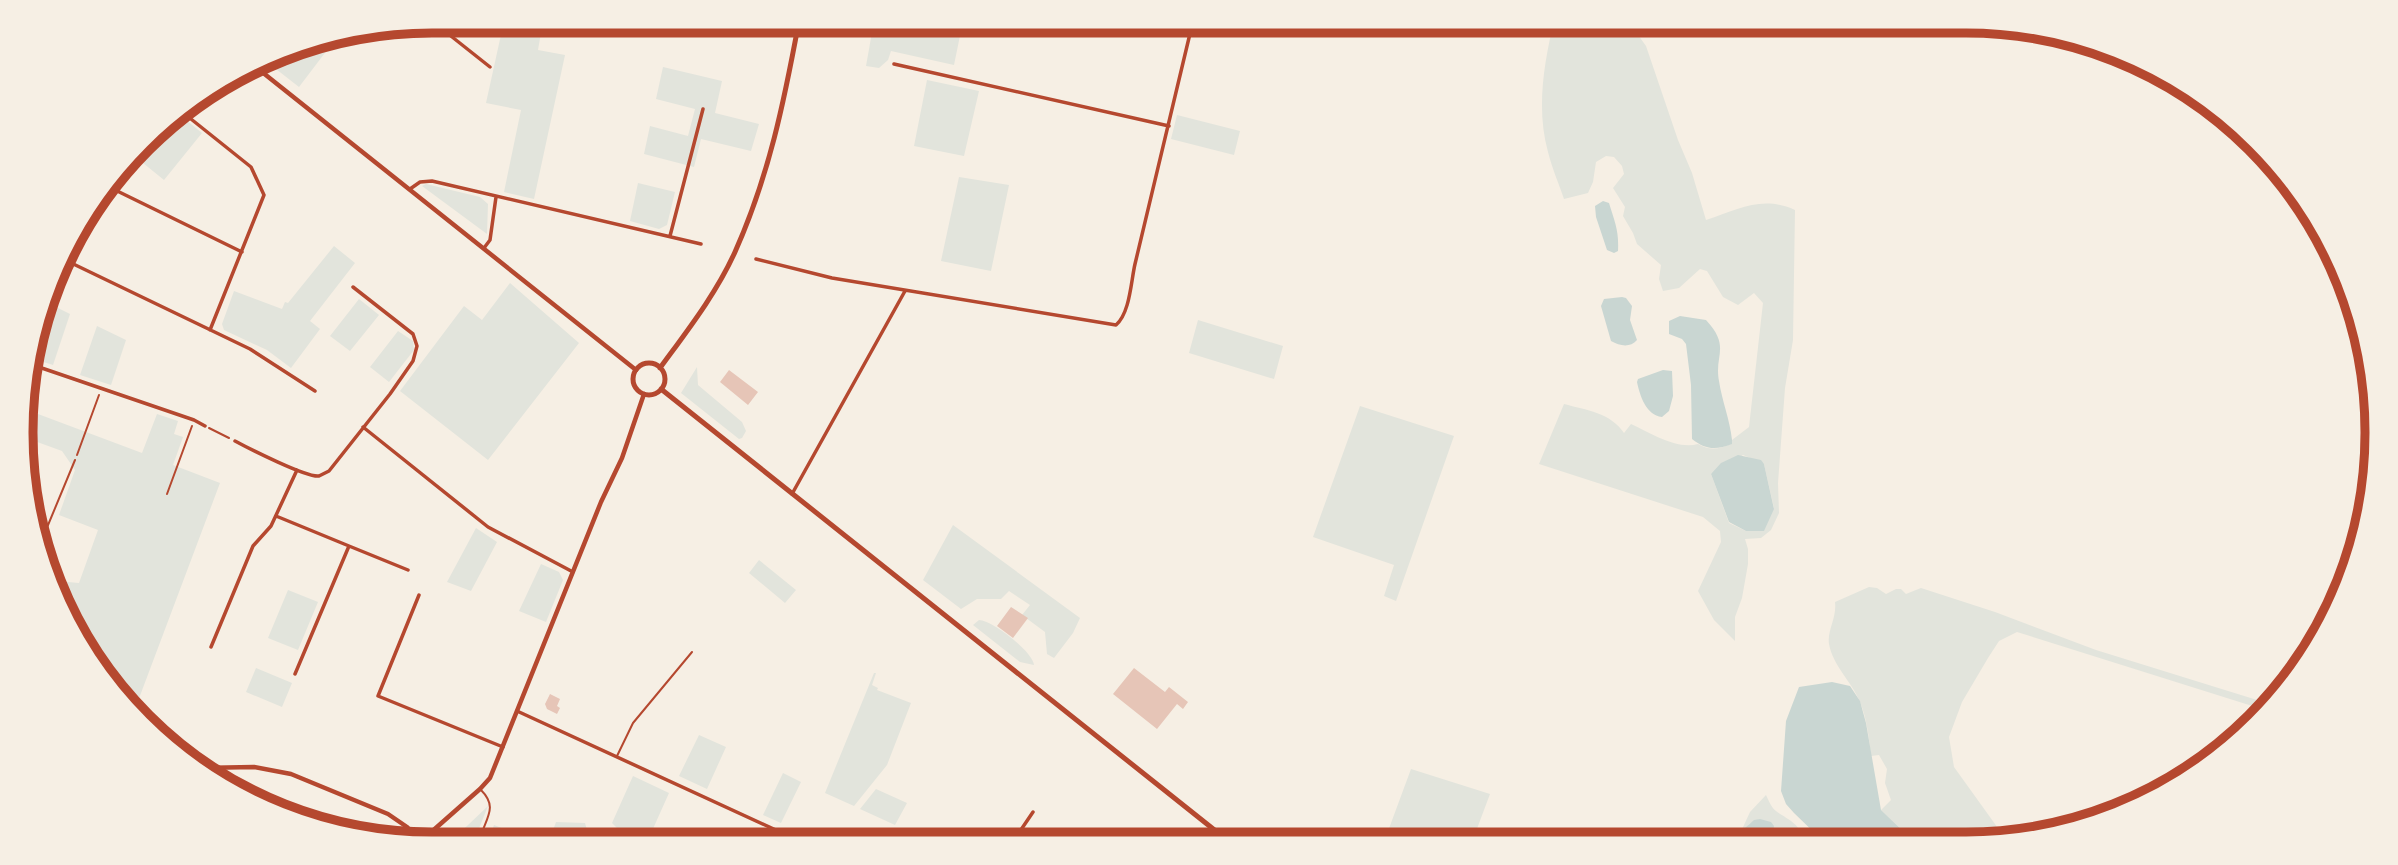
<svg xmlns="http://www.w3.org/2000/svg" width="2398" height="865" viewBox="0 0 2398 865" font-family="'Archivo Narrow',sans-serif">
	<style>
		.green { fill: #e2e4dc; fill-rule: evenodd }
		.water { fill: #c9d6d2 }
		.building { fill: #e6c5b7 }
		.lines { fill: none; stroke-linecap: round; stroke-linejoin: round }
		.path { stroke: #b5482f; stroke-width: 2 }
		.service { stroke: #b5482f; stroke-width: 2 }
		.minor { stroke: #b5482f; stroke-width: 3.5 }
		.tertiary { stroke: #b5482f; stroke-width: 4.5 }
		.secondary { stroke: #b5482f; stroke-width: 5 }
		.rim { fill: none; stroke: #b5482f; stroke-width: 9 }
	</style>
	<rect width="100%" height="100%" fill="#f6efe4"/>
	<!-- green -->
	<path class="green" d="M504 21H543L538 50 565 55 534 199 504 192 521 110 486 103Z
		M874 21H963L954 65 891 51 888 60 879 68 866 66Z
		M1554 21H1628L1646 46 1678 140 1692 173 1706 220C1739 209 1762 195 1795 210L1793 340 1785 388 1778 483 1779 513 1771 530 1761 538 1745 539 1748 549V564L1742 598 1735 617V641L1714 620 1698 591 1721 542 1720 531 1703 517 1539 464 1564 404C1586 410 1611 413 1624 433L1631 424C1650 433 1677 450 1698 444 1710 451 1719 449 1731 444L1732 440 1749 427 1763 303 1754 293 1738 305 1723 297 1707 271 1700 269 1679 288 1663 291 1659 279 1661 265 1637 244 1633 233 1623 216 1625 207 1613 188 1624 174 1622 166 1614 157 1606 156 1596 162 1593 182 1588 193 1564 199C1559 184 1552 168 1548 152 1536 109 1544 63 1554 21ZM1743 455 1764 464 1774 508 1746 531 1729 523 1711 474Z
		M337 37 299 87 267 62 300 43Z
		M663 67 722 81 715 113 759 124 751 151 701 139 694 167 644 154 650 126 688 136 695 109 656 99Z
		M927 80 979 91 964 156 914 146Z
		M1177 115 1240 131 1234 155 1171 139Z
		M181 116 202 133 164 180 143 163Z
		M959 177 1009 185 991 271 941 261Z
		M638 183 675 192 667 225 659 229 630 221Z
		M426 184 480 197 488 204 487 234 422 186Z
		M334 246 355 263 310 321 320 329 291 368 267 350 224 330 222 324 234 291 282 309 285 302 288 303Z
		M510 283 579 343 488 460 400 391 464 306 482 320Z
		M359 299 379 315 350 351 330 336Z
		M50 304 70 314 53 365 31 358Z
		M1198 320 1283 346 1274 379 1189 353Z
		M97 326 126 340 111 385 80 375Z
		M398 331 413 341 414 350 389 382 370 367Z
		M697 367 698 385 742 422 746 431 742 438 739 439 681 393Z
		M1360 406 1454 436 1396 601 1384 596 1394 565 1313 537Z
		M38 414 142 453 157 414 178 421 174 434 183 437 173 465 220 483 135 709 90 661 57 581 79 583 98 530 59 515 75 470 62 451 29 439Z
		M953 525 1080 618 1073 633 1054 658 1047 654 1045 632 1022 615 1030 605 1009 591 1001 599H977L961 609 923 580Z
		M476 528 497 542 471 591 447 582Z
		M759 560 796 590 785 603 749 573Z
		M541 564 559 572 563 580 546 622 519 611Z
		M1869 587 1877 588 1886 594 1896 589H1901L1906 594 1921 588 1995 612 2096 650 2270 704 2265 710 2017 632 1999 641 1988 658 1962 702 1949 737 1954 767 2000 831 2004 840 1908 841 1905 833 1881 810 1891 800 1885 783 1887 769 1879 755 1871 756C1869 738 1867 719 1860 702 1852 682 1833 666 1829 644 1827 630 1837 618 1835 602Z
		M288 590 318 602 298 650 268 638Z
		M979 620C992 620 1033 652 1034 665L1020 662 973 625Z
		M256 668 292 683 282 707 246 692Z
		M874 673H876L872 685 878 688 877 690 911 703 887 765 854 806 825 793Z
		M699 735 726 747 707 789 679 776Z
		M1411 769 1490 794 1472 842H1384Z
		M783 773 801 782 781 823 763 815Z
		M633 776 669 793 652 831 628 832V844H622V833L612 823Z
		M876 789 907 803 895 825 860 809Z
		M1766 795C1769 801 1771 807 1776 811 1788 820 1801 823 1803 841H1771L1772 839 1760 819 1749 824 1745 835 1748 841H1739L1738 838 1750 812Z
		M488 806 478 831 484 835 480 844H448Z
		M556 822 585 823 591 844H548Z
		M494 825 543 844H487Z"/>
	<!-- water -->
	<path class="water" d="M1603 201 1609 203C1615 223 1619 230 1618 251L1614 253 1607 250 1596 217 1595 206Z
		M1622 297 1626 298 1632 306 1630 320 1637 340C1630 348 1620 346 1611 341L1601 306 1604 299Z
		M1680 316 1706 320C1731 347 1714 355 1719 381 1722 401 1730 420 1732 440V444C1716 450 1706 450 1692 439L1691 385 1686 344 1682 339 1669 334V321Z
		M1663 370 1672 371 1673 396 1669 411 1662 417C1646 415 1640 396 1637 382L1638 379Z
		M1738 455 1761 460 1764 464 1774 509 1764 531H1746L1729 522 1711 474 1721 463Z
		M1832 682 1850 686 1860 701 1866 723 1881 810 1905 833 1908 841H1823L1794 813 1786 804 1781 791 1786 721 1799 687Z
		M1760 819 1771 822 1774 826 1772 839 1748 841 1745 828 1754 820Z"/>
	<!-- building -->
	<path class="building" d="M729 370 758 392 748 405 720 382Z
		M1011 607 1028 618 1013 638 997 626Z
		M1134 668 1165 692 1169 687 1188 702 1183 709 1177 704 1157 729 1113 694Z
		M550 694 560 699 557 706 560 708 557 714 547 709 545 704Z"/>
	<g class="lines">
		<!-- path -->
		<path class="path" d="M209 428 229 438
			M77 455 99 395
			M167 494 192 426"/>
		<!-- service -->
		<path class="service" d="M41 542 75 460
			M617 756 633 723 692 652
			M481 790C496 805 489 814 482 832"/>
		<!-- minor -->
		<path class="minor" d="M432 21 490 67
			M894 64 1169 126
			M181 111 251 167 264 195 210 330
			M109 187 242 252
			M410 189 420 182 432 181 701 244
			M670 236 703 109
			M484 248 490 240 496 197
			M756 259 832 278 1116 325C1130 313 1131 281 1135 264 1155 183 1174 102 1193 21
			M65 260 250 349 315 391
			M30 364 194 420 205 426
			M363 427 488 527 573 572
			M235 441C248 448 307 478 319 476 321 475 327 472 329 471L390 394 413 361 417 346 413 334 353 287
			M792 494 905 291
			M276 516 349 546 295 674
			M349 546 408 570
			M419 595 378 696 503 747
			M211 647 253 546 271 526 297 470
			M517 711 804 843
			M1211 842 1217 832
			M1012 843 1033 812"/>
		<!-- tertiary -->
		<path class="tertiary" d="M257 68 636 370
			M199 768 254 767 291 774 388 814 407 827 420 842 480 789 490 778 601 502 622 458 644 394"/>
		<!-- secondary -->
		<path class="secondary" d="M633 379a16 16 0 1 1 32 0a16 16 0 1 1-32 0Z
			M660 368C687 331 716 294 735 252 769 176 784 102 799 21
			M661 389 1217 832 1235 842"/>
	</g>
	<!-- crop -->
	<path d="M0 0H2398V865H0ZM432 33H1966A399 399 0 0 1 2365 432V433A399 399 0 0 1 1966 832H432A399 399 0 0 1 33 433V432A399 399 0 0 1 432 33Z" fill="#f6efe4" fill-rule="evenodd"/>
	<path class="rim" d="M432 33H1966A399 399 0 0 1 2365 432V433A399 399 0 0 1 1966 832H432A399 399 0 0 1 33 433V432A399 399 0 0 1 432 33Z"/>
</svg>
